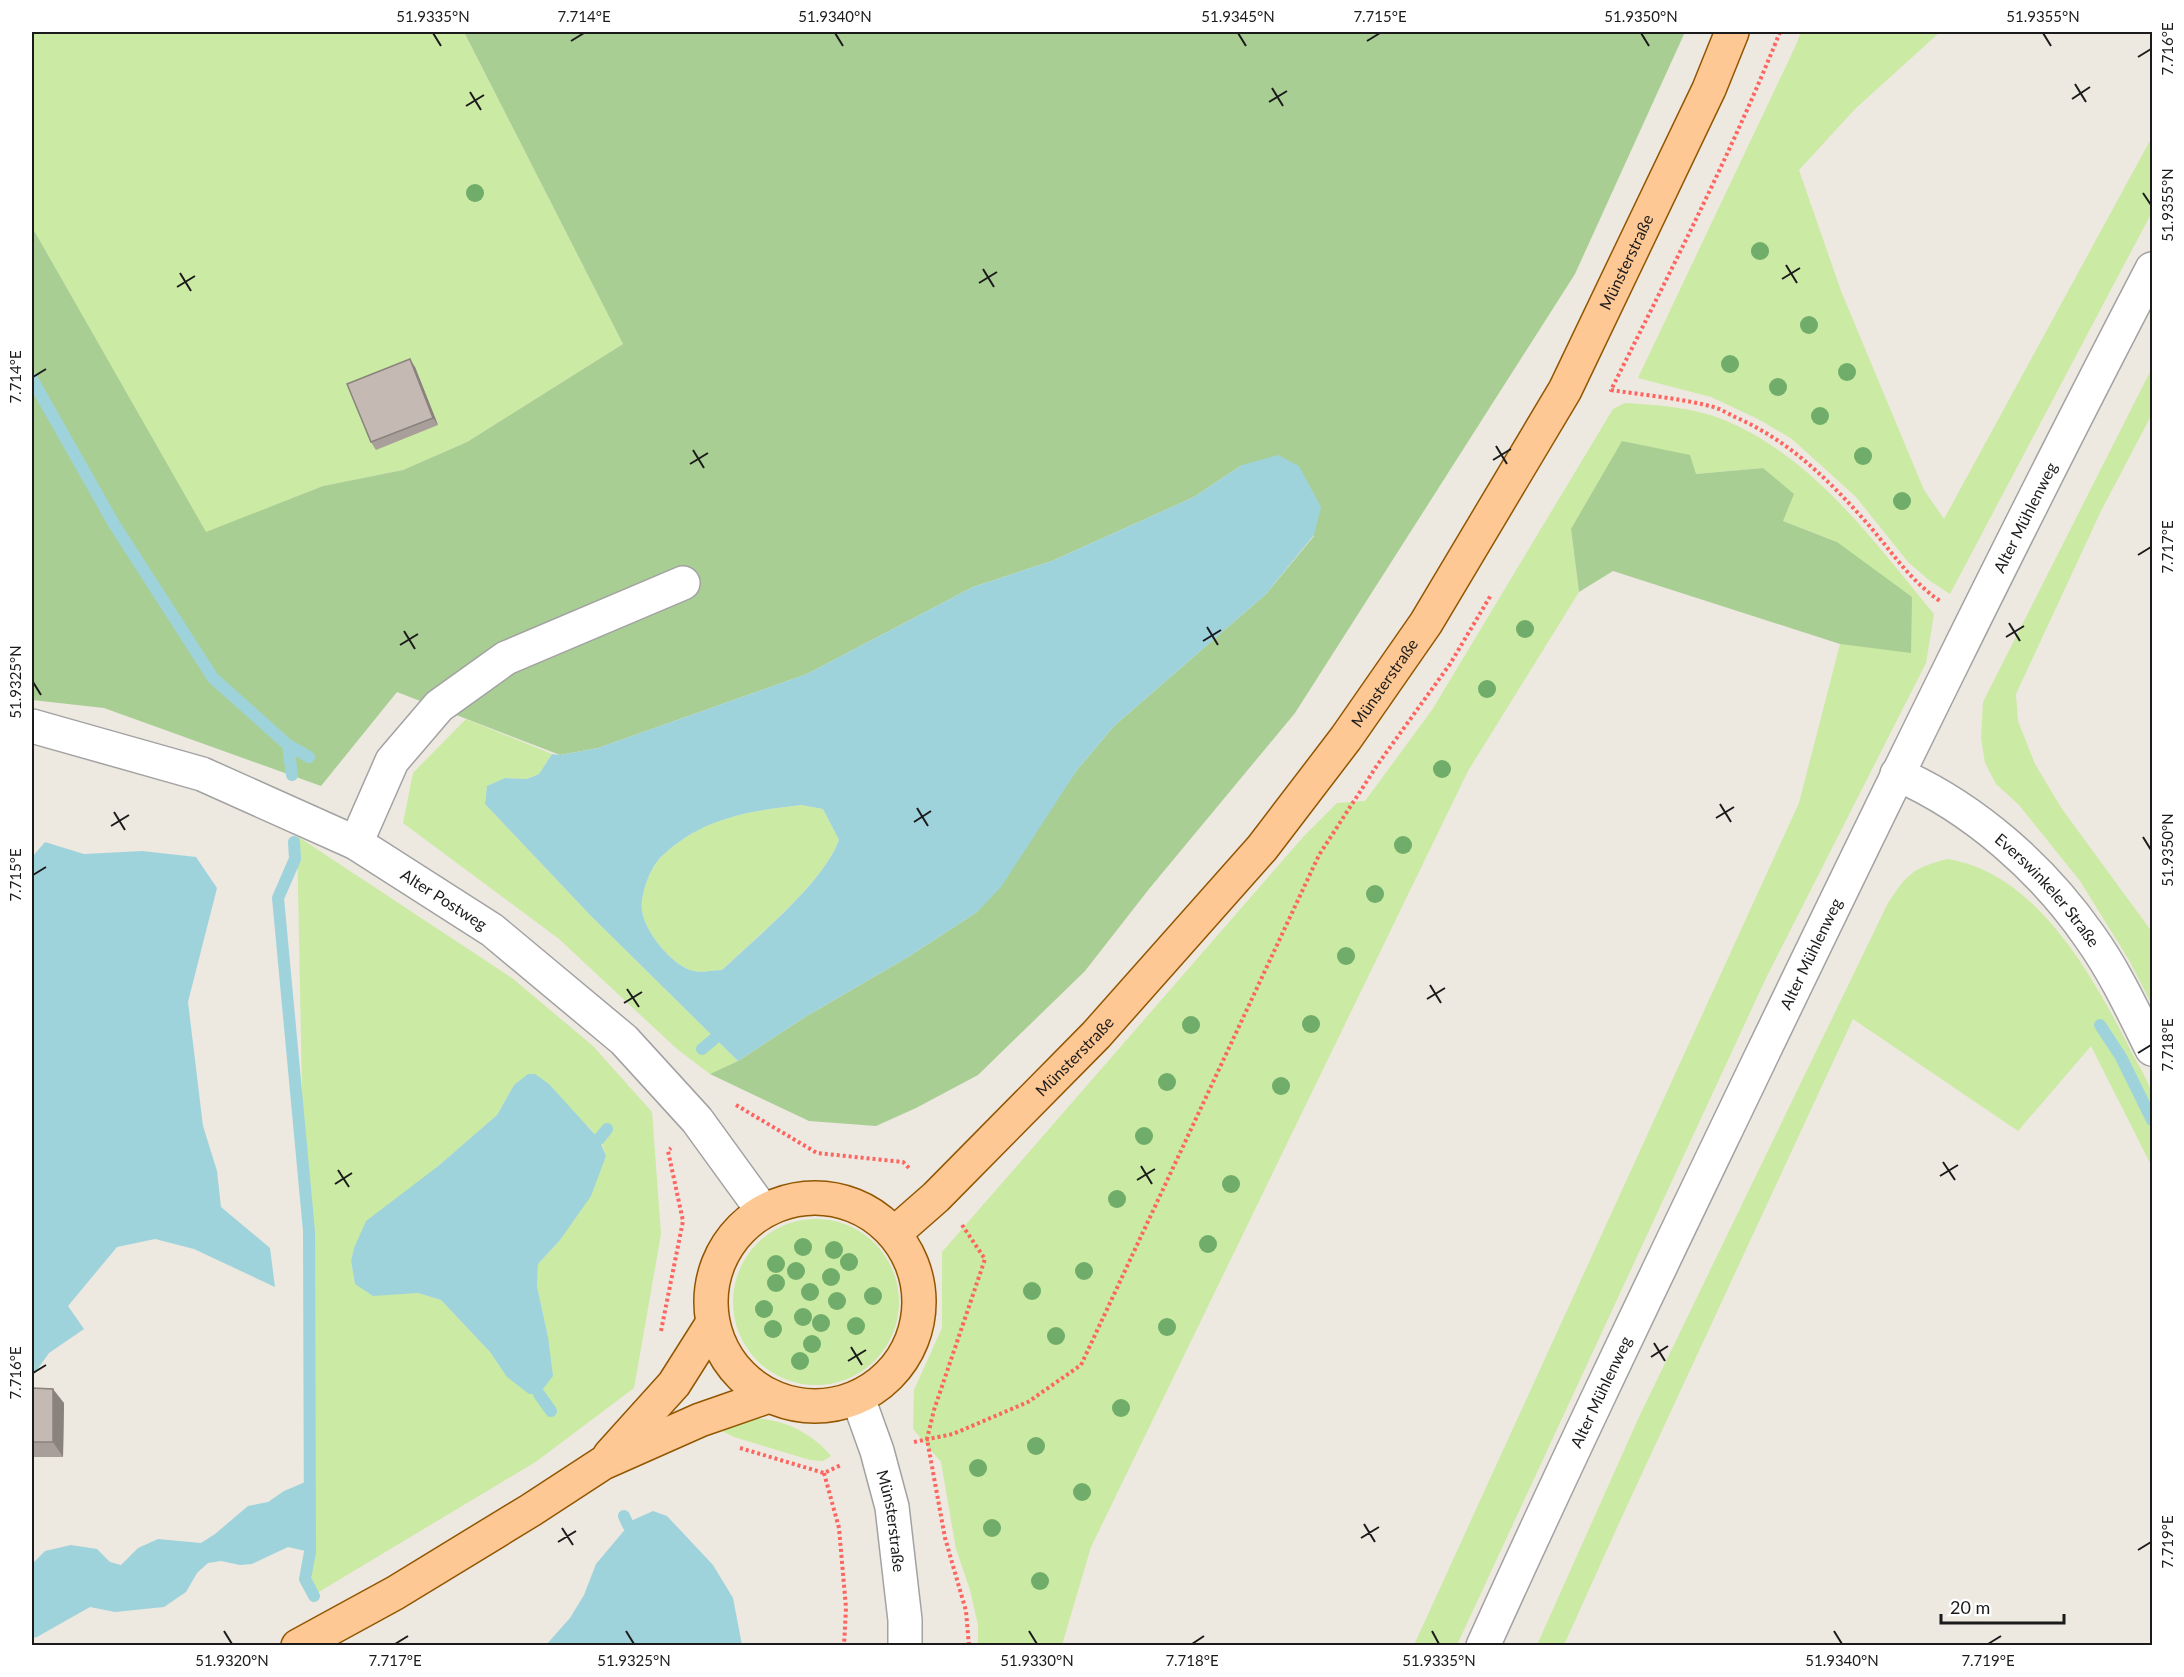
<svg xmlns="http://www.w3.org/2000/svg" width="2184" height="1677" viewBox="0 0 2184 1677" font-family="Lato,sans-serif">
	<style>
		.grass { fill: #cbeaa3; fill-rule: evenodd }
		.forest { fill: #a9ce93 }
		.water { fill: #9fd3dc; fill-rule: evenodd }
		.lines { fill: none; stroke-linecap: round; stroke-linejoin: round }
		.stream { stroke: #9fd3dc; stroke-width: 12 }
		.minor-casing { stroke: #a2a2a2; stroke-width: 36 }
		.major-casing { stroke: #925600; stroke-width: 36 }
		.path { stroke: #fd6561; stroke-width: 4; stroke-dasharray: 3 3; stroke-linecap: butt }
		.minor { stroke: #fff; stroke-width: 33 }
		.major { stroke: #fec894; stroke-width: 33 }
		.tree { fill: #70ac6a }
		.wall { fill: #a99f9a }
		.shaded-wall { fill: #8a827d }
		.building { fill: #c5b9b3; stroke: #8a827d; stroke-width: 1.5 }
		.ticks { fill: none; stroke: #1b1b1b; stroke-width: 2 }
		.labels { text-anchor: middle; stroke-width: 4.5; stroke-linejoin: round; paint-order: stroke }
		.street-label { font-size: 16px; fill: #1b1b1b; stroke: #fff }
		.neatline { fill: none; stroke: #1b1b1b; stroke-width: 2 }
		.ticks-label { font-size: 15px; text-anchor: middle; fill: #1b1b1b }
	</style>
	<rect width="100%" height="100%" fill="#ede8e0"/>
	<!-- grass -->
	<path class="grass" d="M32 32H464L623 344 467 442 403 470 323 486 205 533 32 227Z
		M1801 32H1940L1855 109 1799 170 1841 291 1924 490 1944 519 2152 137V212L1950 594 1930 581 1908 562 1856 497 1792 439 1758 419 1711 397 1638 378 1796 45Z
		M2152 368V414L2101 511 2016 694 2018 721 2035 764 2062 809 2152 932V1005L2129 960 2080 881 2019 805 1996 784 1985 763 1981 738 1983 702Z
		M1625 403C1658 405 1692 407 1724 420 1814 457 1874 542 1934 614L1926 663 1766 978 1457 1645H1414L1799 803 1840 644 1911 652 1837 542 1783 521 1763 468 1696 474 1571 529 1579 592 1468 771 1091 1547 1062 1645H978V1625L970 1590 956 1549 941 1462 913 1429 914 1390 942 1328V1252L1304 836 1337 803 1365 801 1432 710 1613 409Z
		M466 719 552 754 539 774 527 779 505 778 487 786 485 804 591 916 738 1061 710 1074 677 1049 559 939 403 823 413 773Z
		M801 805 823 809 839 840C822 884 757 936 722 970 713 970 702 973 694 971 673 967 645 932 642 911 640 895 650 867 662 856 702 818 748 811 801 805Z
		M297 836 512 978 593 1046 652 1112 661 1234 634 1388 537 1461 312 1596ZM514 1085 589 1127 602 1144 606 1156 560 1240 538 1264 537 1286 548 1337 508 1377 490 1352 441 1300 418 1293 355 1284 351 1261 354 1248 437 1167 497 1115Z
		M1947 859C2035 872 2091 973 2128 1045 2135 1060 2148 1079 2152 1094 2154 1101 2152 1110 2152 1117 2152 1134 2153 1151 2152 1167L2091 1046 2018 1131 1853 1019 1620 1521 1564 1645H1537L1639 1417 1887 905C1907 874 1911 869 1947 859Z
		M733 1302a83 83 0 1 1 166 0a83 83 0 1 1-166 0Z
		M748 1418C780 1418 810 1431 831 1456L823 1461 810 1460 734 1437 724 1432 720 1426Z"/>
	<!-- forest -->
	<path class="forest" d="M464 32H1685L1575 274 1295 713 1149 889 1085 971 978 1075 916 1108 876 1126 809 1121 710 1074 738 1061 805 1017 908 957 977 912 1077 770 1114 726 1266 594 1314 536 1242 465 1194 497 1052 561 973 587 807 674 598 748 560 755 397 692 321 786 104 708 32 700V227L206 532 323 486 403 470 467 442 623 344Z
		M1622 441 1690 455 1696 474 1763 468 1794 494 1783 521 1837 542 1912 597 1911 653 1840 644 1613 571 1579 592 1571 529Z"/>
	<!-- water -->
	<path class="water" d="M1278 455 1299 466 1321 507 1314 535 1266 594 1114 726 1077 770 1001 887 977 912 908 957 805 1017 738 1061 591 916 485 804 487 786 505 778 527 779 539 774 552 754 560 755 598 748 807 674 973 587 1052 561 1194 497 1242 465ZM801 805 823 809 839 840C823 883 757 937 722 970 714 970 702 973 694 971 673 967 645 932 642 911 640 895 650 867 662 856 702 818 748 811 801 805Z
		M45 842 84 854 142 851 196 857 217 888 188 1002 203 1126 217 1171 221 1207 270 1248 275 1287 194 1249 155 1239 117 1247 68 1306 84 1329 49 1353 32 1377V857Z
		M528 1074H535L549 1084 599 1139 606 1156 591 1196 560 1240 538 1264 537 1286 548 1337 553 1376 539 1394H529L507 1377 490 1352 441 1300 418 1293 373 1296 355 1284 351 1261 354 1248 366 1221 437 1167 497 1115 514 1085Z
		M310 1480V1552L288 1547 252 1564 240 1565 221 1561 208 1563 197 1573 186 1592 164 1607 115 1612 90 1607 37 1637 32 1638V1564L45 1551 71 1545 97 1549 110 1562 121 1565 138 1548 158 1539 201 1543 215 1534 248 1506 268 1502 284 1491Z
		M653 1511 667 1516 713 1565 733 1598 742 1645H546L570 1618 584 1595 596 1564 633 1520Z"/>
	<g class="lines">
		<!-- stream -->
		<path class="stream" d="M32 379 114 524 213 678 288 745 292 775
			M288 745 309 757
			M294 842 295 859 278 898 309 1231 310 1552 305 1579 314 1596
			M2100 1025 2121 1057 2152 1120
			M702 1049 714 1039
			M599 1139 607 1129
			M539 1394 551 1411
			M624 1516 628 1525"/>
		<defs>
			<g id="minor">
				<path id="s1" d="M32 726 202 774 356 843 492 930 624 1040 697 1120 763 1211"/>
				<path id="s2" d="M1897 774C1974 808 2043 869 2090 937 2115 972 2133 1011 2152 1049"/>
				<path d="M356 843 392 761 439 706 506 658 683 583"/>
				<path id="s3" d="M858 1398 877 1451 892 1507 905 1620V1646"/>
				<path id="s4" d="M1483 1646C1572 1449 1666 1255 1759 1061 1887 795 2016 530 2152 269"/>
			</g>
			<g id="major">
				<circle cx="815" cy="1302" r="104"/>
				<path id="s5" d="M895 1233 936 1197 1096 1035 1262 848 1346 738 1426 623 1565 390 1709 89 1732 32"/>
				<path d="M610 1455 674 1384 712 1324"/>
				<path d="M298 1646 395 1593 531 1510 603 1463 700 1420 769 1396"/>
			</g>
		</defs>
		<!-- minor casing -->
		<use href="#minor" class="minor-casing"/>
		<!-- major casing -->
		<use href="#major" class="major-casing"/>
		<!-- path -->
		<path class="path" d="M1780 32C1731 154 1670 272 1611 390 1643 395 1678 398 1710 406 1719 408 1727 413 1735 417 1788 440 1828 479 1866 522 1890 549 1909 580 1940 601
			M736 1105 817 1153 903 1162 910 1169
			M962 1225 985 1259 934 1410 927 1439 945 1538 966 1611 969 1646
			M661 1331 683 1221 668 1151 671 1148
			M914 1442 953 1434 1028 1402 1081 1365 1319 855 1378 764 1450 664 1491 595
			M740 1448 824 1473 841 1465
			M824 1473 839 1528 846 1608 844 1646"/>
		<!-- minor -->
		<use href="#minor" class="minor"/>
		<!-- major -->
		<use href="#major" class="major"/>
	</g>
	<!-- trees -->
	<g class="tree">
		<circle cx="475" cy="193" r="9"/>
		<circle cx="1760" cy="251" r="9"/>
		<circle cx="1809" cy="325" r="9"/>
		<circle cx="1730" cy="364" r="9"/>
		<circle cx="1847" cy="372" r="9"/>
		<circle cx="1778" cy="387" r="9"/>
		<circle cx="1820" cy="416" r="9"/>
		<circle cx="1863" cy="456" r="9"/>
		<circle cx="1902" cy="501" r="9"/>
		<circle cx="1525" cy="629" r="9"/>
		<circle cx="1487" cy="689" r="9"/>
		<circle cx="1442" cy="769" r="9"/>
		<circle cx="1403" cy="845" r="9"/>
		<circle cx="1375" cy="894" r="9"/>
		<circle cx="1346" cy="956" r="9"/>
		<circle cx="1311" cy="1024" r="9"/>
		<circle cx="1191" cy="1025" r="9"/>
		<circle cx="1167" cy="1082" r="9"/>
		<circle cx="1281" cy="1086" r="9"/>
		<circle cx="1144" cy="1136" r="9"/>
		<circle cx="1231" cy="1184" r="9"/>
		<circle cx="1117" cy="1199" r="9"/>
		<circle cx="1208" cy="1244" r="9"/>
		<circle cx="803" cy="1247" r="9"/>
		<circle cx="834" cy="1250" r="9"/>
		<circle cx="849" cy="1262" r="9"/>
		<circle cx="776" cy="1264" r="9"/>
		<circle cx="796" cy="1271" r="9"/>
		<circle cx="1084" cy="1271" r="9"/>
		<circle cx="831" cy="1277" r="9"/>
		<circle cx="776" cy="1283" r="9"/>
		<circle cx="1032" cy="1291" r="9"/>
		<circle cx="810" cy="1292" r="9"/>
		<circle cx="873" cy="1296" r="9"/>
		<circle cx="837" cy="1301" r="9"/>
		<circle cx="764" cy="1309" r="9"/>
		<circle cx="803" cy="1317" r="9"/>
		<circle cx="821" cy="1323" r="9"/>
		<circle cx="856" cy="1326" r="9"/>
		<circle cx="1167" cy="1327" r="9"/>
		<circle cx="773" cy="1329" r="9"/>
		<circle cx="1056" cy="1336" r="9"/>
		<circle cx="812" cy="1344" r="9"/>
		<circle cx="800" cy="1361" r="9"/>
		<circle cx="1121" cy="1408" r="9"/>
		<circle cx="1036" cy="1446" r="9"/>
		<circle cx="978" cy="1468" r="9"/>
		<circle cx="1082" cy="1492" r="9"/>
		<circle cx="992" cy="1528" r="9"/>
		<circle cx="1040" cy="1581" r="9"/>
	</g>
	<!-- wall -->
	<path class="wall" d="M415 367 438 425 376 450 371 442Z
		M32 1388 64 1403 63 1457H32Z"/>
	<!-- shaded-wall -->
	<path class="shaded-wall" d="M410 359 415 367 438 425 433 418Z
		M53 1389 64 1403 63 1457 53 1442Z"/>
	<!-- building -->
	<path class="building" d="M410 359 433 418 371 442 347 384Z
		M32 1388 53 1389V1442H32Z"/>
	<!-- ticks -->
	<path class="ticks" d="M433 33 441 46M835 33 843 46M1238 33 1246 46M1641 33 1649 46M2043 33 2051 46M571 41 584 33M1367 41 1380 33M2138 57 2151 49M2075 84 2086 102M1272 88 1283 106M470 92 481 110M2072 99 2090 87M1269 102 1287 91M466 106 484 95M2143 193 2151 205M1786 265 1797 283M983 269 994 287M180 273 191 291M1782 279 1800 268M979 283 997 272M177 287 195 276M33 377 46 369M1496 446 1507 464M693 450 704 468M1493 460 1511 449M690 464 708 453M2138 555 2151 547M2009 623 2020 641M1207 627 1218 645M404 631 415 649M2006 637 2024 626M1203 641 1221 630M400 645 418 634M33 682 41 695M1720 804 1731 822M917 808 928 826M114 812 125 830M1716 818 1734 807M914 822 931 811M111 826 129 815M2143 837 2151 850M33 875 46 867M1430 985 1441 1003M627 989 639 1007M1427 999 1445 988M624 1003 642 992M2138 1053 2151 1045M1943 1162 1955 1180M1141 1166 1152 1184M338 1170 349 1187M1940 1176 1958 1165M1137 1180 1155 1169M335 1184 352 1173M1654 1343 1665 1361M851 1347 862 1365M1651 1357 1668 1346M848 1361 866 1350M33 1373 46 1365M1364 1524 1375 1542M562 1528 573 1545M1361 1538 1379 1527M558 1542 576 1531M2138 1550 2151 1542M224 1631 232 1644M626 1631 634 1644M1029 1631 1037 1644M1432 1631 1439 1644M1834 1631 1842 1644M395 1644 408 1636M1192 1644 1204 1636M1988 1644 2001 1636"/>
	<g class="labels">
		<!-- street labels -->
		<g class="street-label">
			<text dy="6" stroke="none"><textPath href="#s5" startOffset="1224">Münsterstraße</textPath></text>
			<text dy="6" stroke="none"><textPath href="#s4" startOffset="1252">Alter Mühlenweg</textPath></text>
			<text dy="6" stroke="none"><textPath href="#s5" startOffset="738">Münsterstraße</textPath></text>
			<text dy="6" stroke="none"><textPath href="#s2" startOffset="192">Everswinkeler Straße</textPath></text>
			<text dy="6" stroke="none"><textPath href="#s1" startOffset="450">Alter Postweg</textPath></text>
			<text dy="6" stroke="none"><textPath href="#s4" startOffset="766">Alter Mühlenweg</textPath></text>
			<text dy="6" stroke="none"><textPath href="#s5" startOffset="252">Münsterstraße</textPath></text>
			<text dy="6" stroke="none"><textPath href="#s4" startOffset="280">Alter Mühlenweg</textPath></text>
			<text dy="6" stroke="none"><textPath href="#s3" startOffset="128">Münsterstraße</textPath></text>
		</g>
	</g>
	<!-- border -->
	<rect width="2184" height="1677" fill="none" stroke="#ffffff" stroke-width="66"/>
	<!-- scale -->
	<path d="M1941 1614v9h123v-9" fill="none" stroke="#1b1b1b" stroke-width="3"/>
	<text x="1950" y="1614" font-size="18" fill="#1b1b1b" stroke="#ffffff" stroke-width="4.5" paint-order="stroke">20 m</text>
	<rect x="33" y="33" width="2118" height="1611" class="neatline"/>
	<g class="ticks-label">
		<text x="433" y="22">51.9335°N</text>
		<text x="584" y="22">7.714°E</text>
		<text x="835" y="22">51.9340°N</text>
		<text x="1238" y="22">51.9345°N</text>
		<text x="1380" y="22">7.715°E</text>
		<text x="1641" y="22">51.9350°N</text>
		<text x="2043" y="22">51.9355°N</text>
		<text transform="translate(2168 49) rotate(-90)" y="5">7.716°E</text>
		<text transform="translate(2168 205) rotate(-90)" y="5">51.9355°N</text>
		<text transform="translate(16 377) rotate(-90)" y="5">7.714°E</text>
		<text transform="translate(2168 547) rotate(-90)" y="5">7.717°E</text>
		<text transform="translate(16 682) rotate(-90)" y="5">51.9325°N</text>
		<text transform="translate(2168 850) rotate(-90)" y="5">51.9350°N</text>
		<text transform="translate(16 875) rotate(-90)" y="5">7.715°E</text>
		<text transform="translate(2168 1045) rotate(-90)" y="5">7.718°E</text>
		<text transform="translate(16 1373) rotate(-90)" y="5">7.716°E</text>
		<text transform="translate(2168 1542) rotate(-90)" y="5">7.719°E</text>
		<text x="232" y="1666">51.9320°N</text>
		<text x="395" y="1666">7.717°E</text>
		<text x="634" y="1666">51.9325°N</text>
		<text x="1037" y="1666">51.9330°N</text>
		<text x="1192" y="1666">7.718°E</text>
		<text x="1439" y="1666">51.9335°N</text>
		<text x="1842" y="1666">51.9340°N</text>
		<text x="1988" y="1666">7.719°E</text>
	</g>
</svg>
